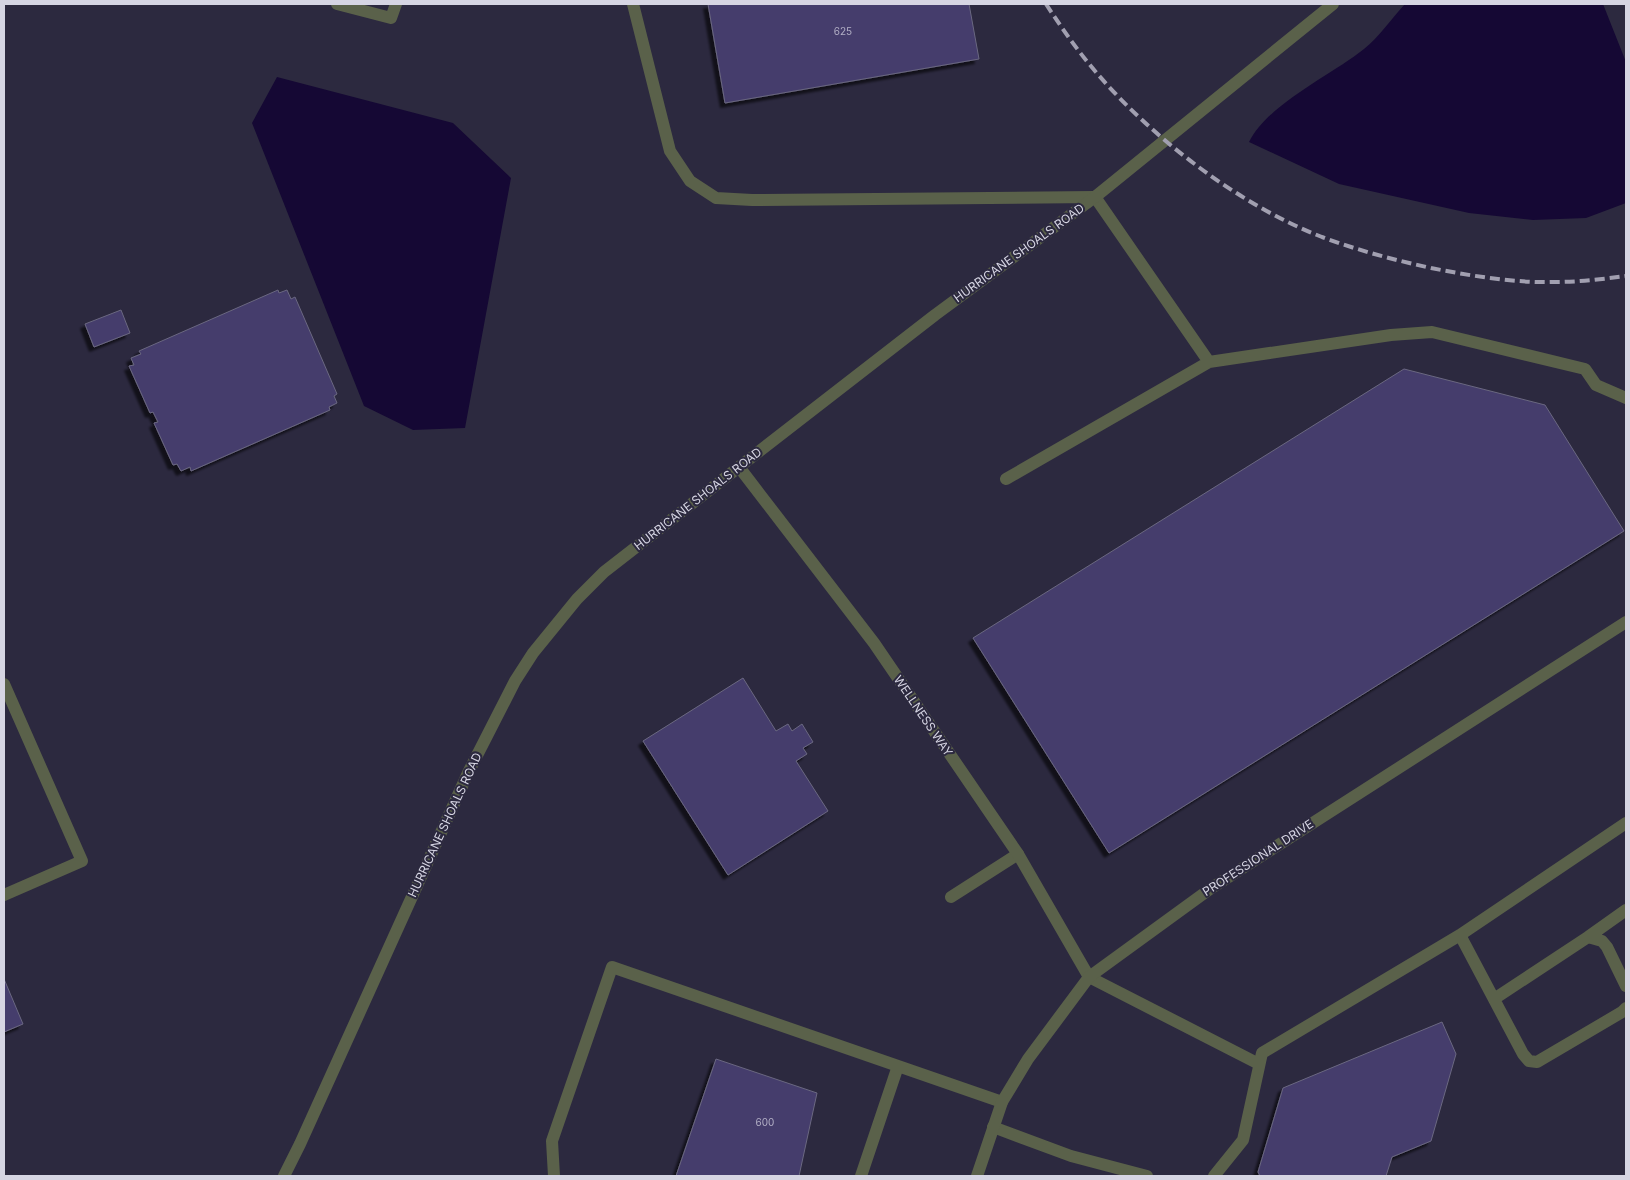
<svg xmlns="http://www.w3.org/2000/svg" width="1630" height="1180" viewBox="0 0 1630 1180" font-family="Inter,sans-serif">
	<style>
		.water { fill: #150834 }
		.building { fill: #443c6c; stroke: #6b6881; filter: url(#shadow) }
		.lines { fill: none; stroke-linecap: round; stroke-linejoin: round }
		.service { stroke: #5a614a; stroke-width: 12 }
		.minor { stroke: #5a614a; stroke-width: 12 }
		.tertiary { stroke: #5a614a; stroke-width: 12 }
		.rail { stroke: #a19fb0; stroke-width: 4; stroke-dasharray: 10 5; stroke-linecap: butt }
		.labels { text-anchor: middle; stroke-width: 4; stroke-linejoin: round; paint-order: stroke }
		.number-label { font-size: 10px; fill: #b2afc5 }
		.street-label { font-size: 12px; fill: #d6d5e3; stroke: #2c293f }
	</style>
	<defs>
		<filter id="shadow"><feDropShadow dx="-4.5" dy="4.5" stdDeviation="1" flood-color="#0009"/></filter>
	</defs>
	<rect width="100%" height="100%" fill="#2c293f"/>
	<!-- water -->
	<path class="water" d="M1405 4H1603L1626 62V203L1586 218 1533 220 1469 213 1339 184 1249 142C1268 104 1330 76 1364 49 1379 37 1392 18 1405 4Z
		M277 77 453 123 511 178 465 428 413 430 364 406 252 123Z"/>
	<!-- building -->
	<path class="building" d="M708 4H969L979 59 725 103Z
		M278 290 279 293 287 290 291 299 295 297 337 394 334 396 337 403 329 407 330 410 191 471 190 467 181 471 177 464 173 465 154 423 158 422 153 412 150 413 129 366 134 365 131 358 141 354 139 351Z
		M121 310 130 333 94 347 85 324Z
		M1404 369 1545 405 1624 531 1109 853 973 638Z
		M743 678 776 731 788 724 792 731 802 724 813 742 803 748 807 754 796 761 828 811 728 875 643 741Z
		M4 979 23 1024 4 1032Z
		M1442 1022 1456 1054 1431 1141 1392 1157 1386 1176H1260L1258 1172 1283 1088Z
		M716 1059 817 1093 799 1176H676Z"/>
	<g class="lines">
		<!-- service -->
		<path class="service" d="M337 4 391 18 396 4
			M633 4 670 151 690 181 716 198 752 200 1095 197 1209 362 1006 479
			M1209 362 1391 335 1432 332 1585 369 1596 385 1626 398
			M4 684 82 861 4 895
			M951 897 1018 854
			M1460 935 1523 1054 1529 1061 1537 1062 1622 1012 1626 1008
			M1588 937 1626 910
			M1089 977 1259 1064
			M1494 999 1588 937 1602 941 1607 947 1626 986
			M993 1127 1071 1156 1147 1176
			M554 1176 552 1141 612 967 1002 1102
			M861 1176 898 1066
			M1214 1176 1243 1140 1262 1053 1460 935 1626 823"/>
		<!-- minor -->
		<path class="minor" d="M739 467 874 643 1018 854 1089 977
			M284 1176 300 1144 468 773 515 681 533 653 577 599 604 572 739 467 935 315 1095 197 1333 4"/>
		<!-- tertiary -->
		<path class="tertiary" d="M977 1176 1002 1102 1028 1059 1089 977 1210 889 1626 622"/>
		<!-- rail -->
		<path class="rail" d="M1046 4C1061 27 1077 50 1095 71 1152 138 1239 205 1322 237 1357 250 1394 260 1431 268 1472 276 1513 283 1555 282 1579 282 1603 279 1626 276"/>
	</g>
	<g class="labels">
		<!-- number labels -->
		<g class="number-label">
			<text x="843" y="35">625</text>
			<text x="765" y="1126">600</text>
		</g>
		<!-- street labels -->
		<g class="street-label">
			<text transform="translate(1019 253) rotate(-36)" y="4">HURRICANE SHOALS ROAD</text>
			<text transform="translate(698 499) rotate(-38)" y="4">HURRICANE SHOALS ROAD</text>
			<text transform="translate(923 716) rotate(56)" y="4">WELLNESS WAY</text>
			<text transform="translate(445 825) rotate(-65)" y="4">HURRICANE SHOALS ROAD</text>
			<text transform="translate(1258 858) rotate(-33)" y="4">PROFESSIONAL DRIVE</text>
		</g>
	</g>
	<!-- border -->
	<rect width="1630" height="1180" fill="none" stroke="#d6d5e3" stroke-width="10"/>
</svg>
